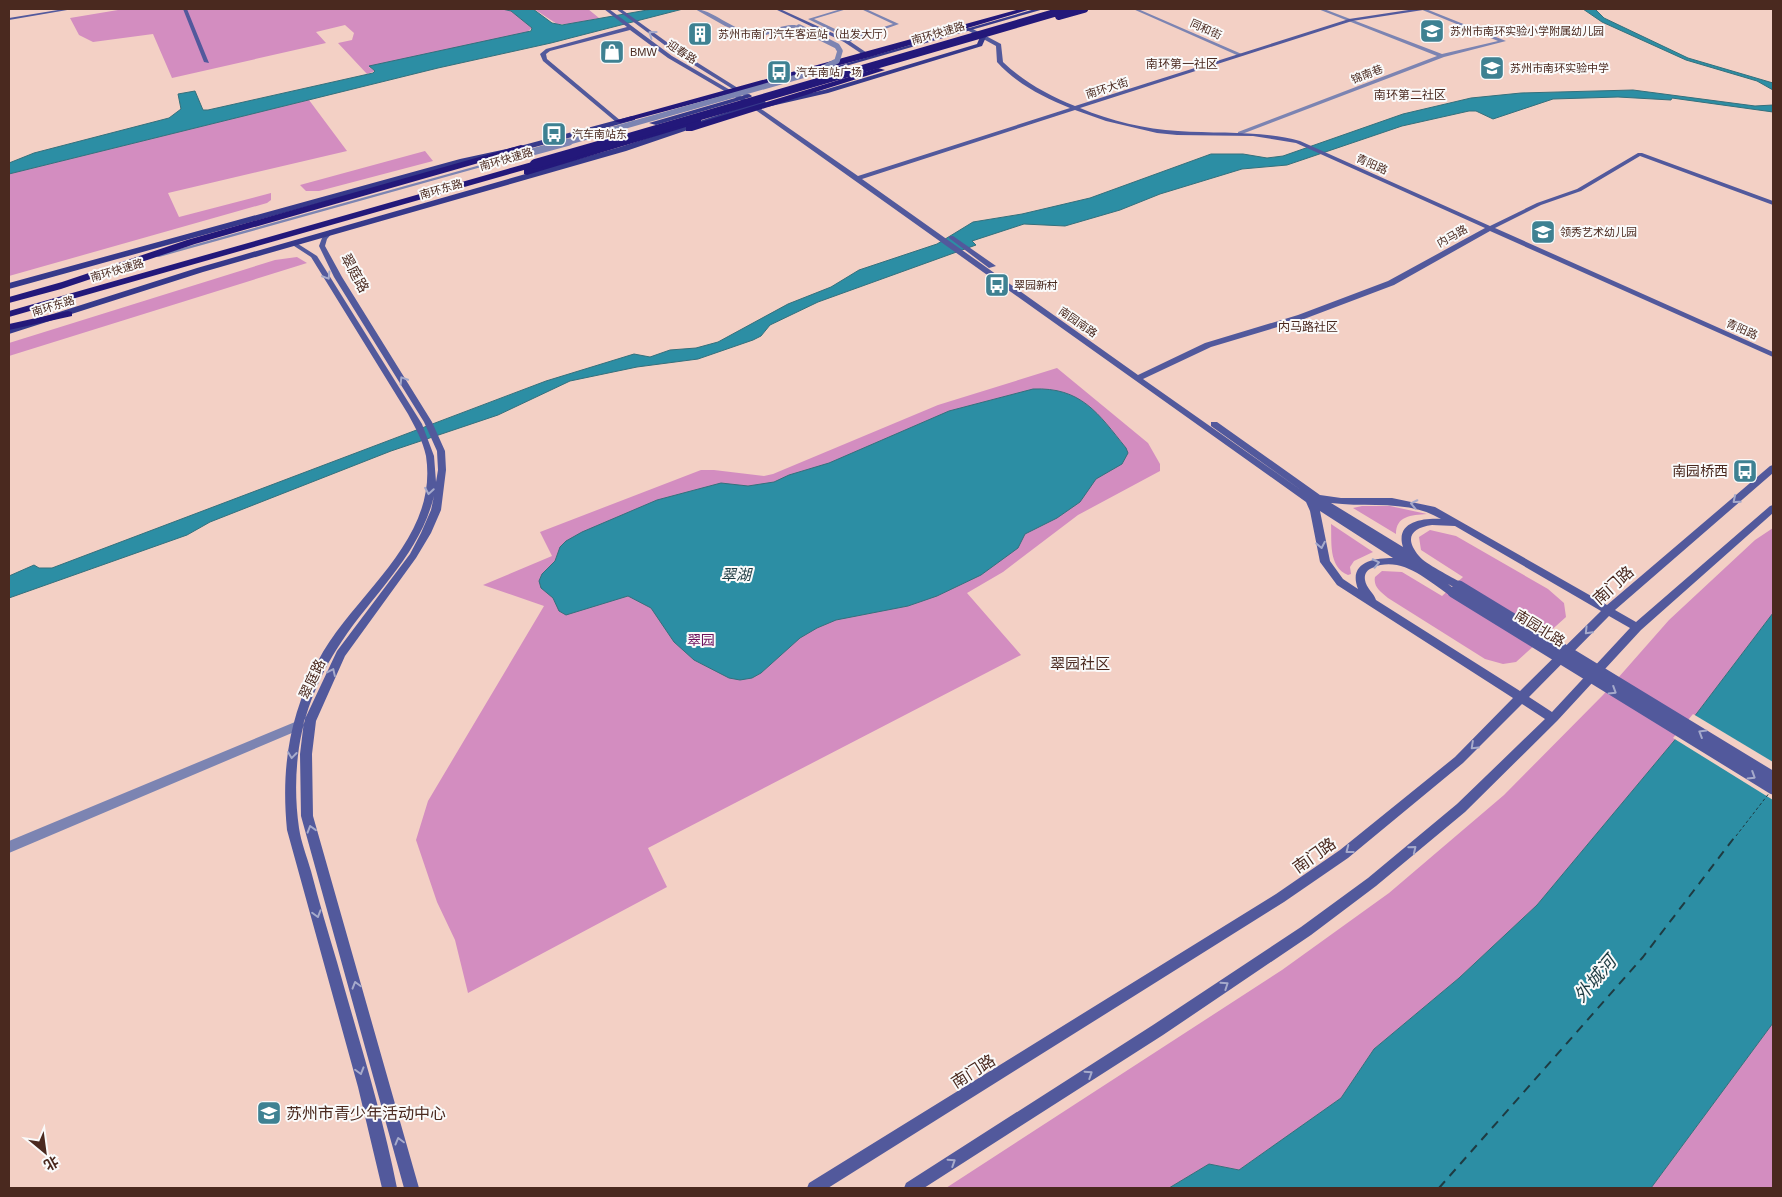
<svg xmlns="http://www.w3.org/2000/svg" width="1782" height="1197" viewBox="0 0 1782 1197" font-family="Arial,'Noto Sans SC',sans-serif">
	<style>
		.green { fill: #d38dc0 }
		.water { fill: #2c8ea4; stroke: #35707c }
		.pier { fill: #f3d0c5 }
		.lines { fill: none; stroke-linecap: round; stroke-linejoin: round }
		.ferry-far1 { stroke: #1e3b42; stroke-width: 1; stroke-dasharray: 3 2.5; stroke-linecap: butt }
		.ferry { stroke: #1e3b42; stroke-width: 2; stroke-dasharray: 9 7; stroke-linecap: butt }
		.street { fill: #7c84b2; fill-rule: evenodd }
		.secondary { fill: #52599c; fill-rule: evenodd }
		.primary { fill: #36398a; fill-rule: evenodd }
		.highway { fill: #23187a; fill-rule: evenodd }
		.street-bridge-far1 { stroke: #7c84b2; stroke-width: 5.5 }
		.street-bridge { stroke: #7c84b2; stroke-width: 7 }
		.secondary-bridge { stroke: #52599c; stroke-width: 11 }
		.highway-bridge-far1 { stroke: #23187a; stroke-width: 8 }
		.highway-bridge { stroke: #23187a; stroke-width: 10 }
		.oneway { stroke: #a6aacb }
		.labels { text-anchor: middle; stroke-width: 4; stroke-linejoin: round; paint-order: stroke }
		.far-street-label { font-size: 11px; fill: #4a291f; stroke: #fafafa }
		.far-poi-label { font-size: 11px; fill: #4a291f; stroke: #fafafa; text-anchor: start }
		.far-neighbourhood-label { font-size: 12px; fill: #4a291f; stroke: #fafafa }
		.street-label { font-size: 14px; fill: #4a291f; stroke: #fafafa }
		.poi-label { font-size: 14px; fill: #4a291f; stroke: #fafafa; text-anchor: end }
		.park-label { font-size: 14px; fill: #6d115d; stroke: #fafafa }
		.water-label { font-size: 15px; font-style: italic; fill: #1e3b42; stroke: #fafafa }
		.neighbourhood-label { font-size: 15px; fill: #4a291f; stroke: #fafafa }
		.near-street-label { font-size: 16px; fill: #4a291f; stroke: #fafafa }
		.near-poi-label { font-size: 16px; fill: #4a291f; stroke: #fafafa; text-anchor: start }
		.near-water-label { font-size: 18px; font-style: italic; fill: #1e3b42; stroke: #fafafa }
	</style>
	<rect width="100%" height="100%" fill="#f3d0c5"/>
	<!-- green -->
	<path class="green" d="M124 9H502L511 11 532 28 526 33 369 67 375 71 367 74 338 43 352 40 354 33 345 25 316 32 326 43 172 78 153 34 93 42 79 35 70 18Z
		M534 9H588L599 18 570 24H557Z
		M309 100 347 151 168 193 179 217 271 193V200L267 203 9 276V174Z
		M425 151 433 161 319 191H306L300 185Z
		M297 257 307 263 9 356V343L275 260Z
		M1057 368 1148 443 1160 464V471L1078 515 1003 572 967 593 1021 655 648 848 667 887 468 993 455 940 437 902 416 840 428 801 544 606 483 585 552 556 540 532 701 470H714L764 476 773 474 938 405Z
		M1362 506H1390L1427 514C1411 515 1396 516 1396 534L1353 508Z
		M1331 524 1373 552 1354 561 1350 567 1351 574 1348 575C1328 567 1332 541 1331 524Z
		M1773 528V613L1694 717 1537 905 1459 978 1374 1049 1341 1098 1239 1170 1209 1164 1169 1188H946L1282 970 1389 893 1504 795 1603 695 1669 620 1755 540Z
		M1430 530 1456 536 1548 589 1564 603 1566 617 1516 662 1503 664 1485 659 1388 598C1381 592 1373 587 1375 577L1382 571 1402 572 1442 596 1463 577 1421 550 1419 537Z
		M1773 1023V1188H1651Z"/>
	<!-- water -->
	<path class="water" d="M502 9H533L552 23 562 25 653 9H683L551 43 438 68 9 174V163L34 153 169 118 181 109 178 94 195 91 203 110H208L373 73 375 71 369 66 531 31 532 28 511 11Z
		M1583 9H1595L1604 18 1688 58 1773 83V90L1757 81 1686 60 1602 22Z
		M1633 90 1755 106 1773 105V112L1672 98 1671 100 1618 97 1553 99 1493 119 1476 111H1469L1402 126 1287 165 1242 169 1160 194 1120 210 1065 226 1024 224 972 241 976 245 818 302 770 325 761 336 753 340 698 359 637 367 570 381 498 415 391 451 210 522 187 535 9 598V576L34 565 39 568H52L546 381 634 354 650 357 670 350 696 348 718 342 788 304 831 287 859 270 937 244 973 222 1022 214 1090 198 1211 154H1243L1267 158 1283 156 1403 114 1471 98 1521 93Z
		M1033 389C1081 387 1098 413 1126 448L1128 453 1122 464 1096 479 1080 502 1057 518 1025 534 1018 548 981 575 937 596 908 606 836 620 817 628 800 638 761 673 752 678 740 680 729 678 694 660 674 642 651 608 628 596 566 615 559 611 553 598 541 588 539 581 542 574 555 561 560 547 566 541 582 532 657 500 721 483 748 486 774 482 789 475 829 463 949 411Z
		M1773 613V1023L1651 1188H1169L1209 1164 1239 1170 1341 1098 1374 1049 1459 978 1537 905 1694 717Z"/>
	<!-- pier -->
	<path class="pier" d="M1693 714 1773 762V800L1673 738Z"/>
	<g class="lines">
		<!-- ferry-far1 -->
		<path class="ferry-far1" d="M1736 836 1770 792"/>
		<!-- ferry -->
		<path class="ferry" d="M1439 1188 1643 957 1737 834"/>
		<!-- street -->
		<path class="street" d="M695 9C711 9 733 30 752 33 769 35 786 20 801 27L785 29 763 36H751L725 26Z
			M841 9H847L814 19 852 37 893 24 861 9H866L899 24 846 43 843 41 848 39 808 19Z
			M1133 9H1138L1244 55 1239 56Z
			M1318 9H1324L1442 54 1498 41 1420 9H1426L1506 41 1444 57 1242 134H1238V132L1437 56Z
			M523 153 528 154 159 257 154 256Z
			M295 722 299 724 301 727 299 730 9 853V841Z"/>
		<!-- secondary -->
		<path class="secondary" d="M64 9H73L9 20V18Z
			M183 9H187L209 63 204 62Z
			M604 9H609L672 56 754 104 858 176 1070 108C1043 97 1017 84 997 62L996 46 967 30V28H971L1001 44 1003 62C1024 82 1048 95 1075 106L1349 19 1415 9H1425L1423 10 1352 21 1080 108C1111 121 1145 129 1178 131 1219 134 1259 130 1300 141L1490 226 1537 203 1577 189 1638 153H1642L1773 201V205L1640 156 1581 191 1541 205 1495 228 1773 352V357L1490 231 1394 285 1304 319 1211 347 1143 379 1305 493 1211 426V422H1217L1320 495 1341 498H1392L1435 507 1607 605 1770 466 1773 465V473L1615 610 1636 622 1770 506 1773 505V513L1641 630 1557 721 1465 812 1376 886 1311 935 1163 1035 924 1188H904L906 1183 1153 1025 1301 927 1368 878 1457 804 1545 719 1522 704 1463 763 1348 858 1284 902 828 1188H807L809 1183 1276 894 1340 850 1455 757 1513 698 1337 585 1320 562 1310 511 1306 502 750 106 668 58 630 30 550 51 546 54 547 59 621 121 616 122 543 61 540 54 546 49 627 27ZM1075 110 1106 121 1157 133 1177 135 1253 136 1296 143 1485 228 1388 281 1298 315 1205 343 1138 375 862 179ZM1331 503C1369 508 1407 499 1441 519 1422 518 1395 522 1403 547ZM1320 511 1393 558C1372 558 1348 563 1358 589L1343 579 1330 561ZM1432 525 1455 526 1601 611 1520 691 1376 600C1374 593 1366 588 1365 580 1364 574 1367 570 1372 568 1401 555 1427 580 1449 595H1457L1458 592 1448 584 1459 590 1462 589 1464 586 1462 583C1452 577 1425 564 1419 556 1404 538 1411 528 1432 525ZM1609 616 1630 628 1552 712 1529 697Z
			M616 9H621L682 53 749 95 744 96 678 55Z
			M775 9H780L848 40 870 55 865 56 844 42Z
			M330 230 333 232 327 239 325 246 342 277 432 422 445 451 446 470 441 510 431 533 416 558 345 656 316 721 312 754 313 816 419 1188H404L301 816 300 754 304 721 337 651 410 554 421 533 431 510 434 496C420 554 374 593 342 641 329 660 319 680 311 701 296 741 293 786 299 828 301 842 307 857 311 871 319 902 328 932 337 962 358 1037 382 1112 397 1188H382L358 1087 287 830C281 768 289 717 318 661 353 594 439 541 426 456 423 441 415 427 408 414L311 257 291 244V242H295L317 256 422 424 434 456 436 482 438 470 437 451 424 422 334 277 319 246 322 238Z
			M949 236H953L996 266 989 268 949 238Z"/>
		<!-- primary -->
		<path class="primary" d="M1035 9H1044L811 76 806 75Z
			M983 35 986 37 982 46 828 93 767 107 764 104 626 151 203 272 9 334V328L197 268 620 147 761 101H765L766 103 824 90 977 44 980 37Z
			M749 94 752 96 751 97 656 125 649 123Z
			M632 116H635V120L524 150 464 163 9 289V283L460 159 520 146Z"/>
		<!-- highway -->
		<path class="highway" d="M1020 9H1031L870 57 621 123 614 121Z
			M878 68 885 70 692 131H686V127L527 175 524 174V170L9 317V311L532 162H538L539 166 695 119H701V122Z
			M521 145 524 146V150L195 244 61 289 9 303V297L62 282 187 240Z
			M68 311 72 312V316L9 330V324Z"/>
		<!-- street-bridge-far1 -->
		<path class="street-bridge-far1" d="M565 143 815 72 837 61 840 51 837 46 799 27"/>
		<!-- street-bridge -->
		<path class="street-bridge" d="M525 154 569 142"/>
		<!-- secondary-bridge -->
		<path class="secondary-bridge" d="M1459 586 1773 777
			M1453 592 1773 789"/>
		<!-- highway-bridge-far1 -->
		<path class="highway-bridge-far1" d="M1059 16 1084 9
			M608 143 1068 9"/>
		<!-- highway-bridge -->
		<path class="highway-bridge" d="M535 164 612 142"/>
	</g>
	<!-- one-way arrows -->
	<defs><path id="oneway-chevron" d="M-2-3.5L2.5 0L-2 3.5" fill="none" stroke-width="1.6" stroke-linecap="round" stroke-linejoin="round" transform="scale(1.25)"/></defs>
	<g class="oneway">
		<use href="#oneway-chevron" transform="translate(652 34) rotate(-144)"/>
		<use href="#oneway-chevron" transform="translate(327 276) rotate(58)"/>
		<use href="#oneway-chevron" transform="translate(403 380) rotate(-122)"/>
		<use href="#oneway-chevron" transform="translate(429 491) rotate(99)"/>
		<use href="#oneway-chevron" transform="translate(1736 500) rotate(140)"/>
		<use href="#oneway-chevron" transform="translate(1414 504) rotate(-168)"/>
		<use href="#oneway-chevron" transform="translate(1321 545) rotate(79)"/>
		<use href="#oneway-chevron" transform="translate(1376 563) rotate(-12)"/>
		<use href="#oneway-chevron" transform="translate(1588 631) rotate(134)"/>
		<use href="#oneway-chevron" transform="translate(332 672) rotate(-65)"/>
		<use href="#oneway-chevron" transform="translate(1613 691) rotate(32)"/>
		<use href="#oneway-chevron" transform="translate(1702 733) rotate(-149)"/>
		<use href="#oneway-chevron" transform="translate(1474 746) rotate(137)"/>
		<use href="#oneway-chevron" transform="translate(292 755) rotate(97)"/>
		<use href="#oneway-chevron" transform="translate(1752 776) rotate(32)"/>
		<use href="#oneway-chevron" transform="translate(311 829) rotate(-107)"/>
		<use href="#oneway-chevron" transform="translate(1413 849) rotate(-39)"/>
		<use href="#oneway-chevron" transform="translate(1349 850) rotate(142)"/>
		<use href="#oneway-chevron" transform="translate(317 914) rotate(74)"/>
		<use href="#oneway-chevron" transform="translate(356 985) rotate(-106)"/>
		<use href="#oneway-chevron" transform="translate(1225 985) rotate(-34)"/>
		<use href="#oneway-chevron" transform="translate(360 1071) rotate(74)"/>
		<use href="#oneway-chevron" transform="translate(1089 1074) rotate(-33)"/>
		<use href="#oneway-chevron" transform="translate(399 1141) rotate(-105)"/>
		<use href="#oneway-chevron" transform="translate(952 1162) rotate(-33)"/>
	</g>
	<!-- icons -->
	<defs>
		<symbol id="school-square" viewBox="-11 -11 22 22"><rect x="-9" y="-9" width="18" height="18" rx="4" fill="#3e8192" stroke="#fafafa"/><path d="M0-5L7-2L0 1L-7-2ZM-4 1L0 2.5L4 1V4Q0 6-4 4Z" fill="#fff"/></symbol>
		<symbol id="building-square" viewBox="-11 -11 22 22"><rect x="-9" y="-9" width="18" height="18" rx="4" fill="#3e8192" stroke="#fafafa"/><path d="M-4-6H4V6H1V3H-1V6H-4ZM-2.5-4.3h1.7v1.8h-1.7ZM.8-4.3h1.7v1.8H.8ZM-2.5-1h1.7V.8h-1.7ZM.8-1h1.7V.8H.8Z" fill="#fff"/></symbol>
		<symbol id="shop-square" viewBox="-11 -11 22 22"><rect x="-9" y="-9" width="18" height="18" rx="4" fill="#3e8192" stroke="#fafafa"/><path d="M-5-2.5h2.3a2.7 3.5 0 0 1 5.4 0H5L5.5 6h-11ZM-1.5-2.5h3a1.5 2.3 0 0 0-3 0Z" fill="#fff"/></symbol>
		<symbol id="bus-square" viewBox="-11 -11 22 22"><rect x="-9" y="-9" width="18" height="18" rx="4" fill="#3e8192" stroke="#fafafa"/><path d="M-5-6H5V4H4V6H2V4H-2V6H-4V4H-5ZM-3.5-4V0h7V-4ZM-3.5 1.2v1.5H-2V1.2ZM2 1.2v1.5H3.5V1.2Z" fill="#fff"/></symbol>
		<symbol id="university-square" viewBox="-11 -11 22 22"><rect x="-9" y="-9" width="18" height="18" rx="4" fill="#3e8192" stroke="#fafafa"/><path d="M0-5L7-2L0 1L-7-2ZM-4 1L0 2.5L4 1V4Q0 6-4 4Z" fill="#fff"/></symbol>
	</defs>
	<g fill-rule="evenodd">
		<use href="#school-square" x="1418" y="17" width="28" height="28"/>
		<use href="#building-square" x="686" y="20" width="28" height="28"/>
		<use href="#shop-square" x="598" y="38" width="28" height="28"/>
		<use href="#school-square" x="1478" y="54" width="28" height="28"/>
		<use href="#bus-square" x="765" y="58" width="28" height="28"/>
		<use href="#bus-square" x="540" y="120" width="28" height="28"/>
		<use href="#school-square" x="1529" y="218" width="28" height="28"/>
		<use href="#bus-square" x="983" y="271" width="28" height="28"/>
		<use href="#bus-square" x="1731" y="457" width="28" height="28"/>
		<use href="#university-square" x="255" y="1099" width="28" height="28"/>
	</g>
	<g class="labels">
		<!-- far-street labels -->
		<g class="far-street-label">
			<text transform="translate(1206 29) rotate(24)" y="4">同和街</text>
			<text transform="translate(938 33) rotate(-16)" y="4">南环快速路</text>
			<text transform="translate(682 52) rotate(33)" y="4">迎春路</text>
			<text transform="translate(1367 74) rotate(-21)" y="4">锦南巷</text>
			<text transform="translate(1107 88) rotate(-18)" y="4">南环大街</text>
			<text transform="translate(506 159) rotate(-16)" y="4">南环快速路</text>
			<text transform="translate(1372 164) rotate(24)" y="4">青阳路</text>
			<text transform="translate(441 189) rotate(-16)" y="4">南环东路</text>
			<text transform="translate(1452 236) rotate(-29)" y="4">内马路</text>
			<text transform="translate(117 270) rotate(-16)" y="4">南环快速路</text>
			<text transform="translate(53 306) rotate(-17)" y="4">南环东路</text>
			<text transform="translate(1078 322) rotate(35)" y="4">南园南路</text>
			<text transform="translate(1742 329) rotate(24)" y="4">青阳路</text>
		</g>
		<!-- far-poi labels -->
		<g class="far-poi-label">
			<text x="1450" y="35">苏州市南环实验小学附属幼儿园</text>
			<text x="718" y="38">苏州市南门汽车客运站（出发大厅）</text>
			<text x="630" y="56">BMW</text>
			<text x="1510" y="72">苏州市南环实验中学</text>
			<text x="796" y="76">汽车南站广场</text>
			<text x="572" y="138">汽车南站东</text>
			<text x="1560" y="236">领秀艺术幼儿园</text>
			<text x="1014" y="289">翠园新村</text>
		</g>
		<!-- far-neighbourhood labels -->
		<g class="far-neighbourhood-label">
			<text x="1182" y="68">南环第一社区</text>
			<text x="1410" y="99">南环第二社区</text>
			<text x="1308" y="331">内马路社区</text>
		</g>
		<!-- street labels -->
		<g class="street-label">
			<text transform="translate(355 273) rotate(61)" y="5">翠庭路</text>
			<text transform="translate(1540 628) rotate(32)" y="5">南园北路</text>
			<text transform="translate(312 679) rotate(-65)" y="5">翠庭路</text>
		</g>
		<!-- poi labels -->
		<g class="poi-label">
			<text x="1728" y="476">南园桥西</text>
		</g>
		<!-- park labels -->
		<g class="park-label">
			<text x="701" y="645">翠园</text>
		</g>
		<!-- water labels -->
		<g class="water-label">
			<text x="736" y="580">翠湖</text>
		</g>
		<!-- neighbourhood labels -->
		<g class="neighbourhood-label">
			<text x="1080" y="669">翠园社区</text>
		</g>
		<!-- near-street labels -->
		<g class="near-street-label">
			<text transform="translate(1613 585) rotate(-42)" y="6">南门路</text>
			<text transform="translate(1314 855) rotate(-35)" y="6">南门路</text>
			<text transform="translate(973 1071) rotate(-32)" y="6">南门路</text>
		</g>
		<!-- near-poi labels -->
		<g class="near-poi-label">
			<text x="286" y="1119">苏州市青少年活动中心</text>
		</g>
		<!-- near-water labels -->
		<g class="near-water-label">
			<text transform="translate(1595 979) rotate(-50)" y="6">外城河</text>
		</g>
	</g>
	<!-- border -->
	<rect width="1782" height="1197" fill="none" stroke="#4a291f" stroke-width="20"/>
	<!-- north arrow -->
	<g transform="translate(45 1152) rotate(151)" stroke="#fafafa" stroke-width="4" paint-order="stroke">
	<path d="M0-4L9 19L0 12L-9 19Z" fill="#4a291f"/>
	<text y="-8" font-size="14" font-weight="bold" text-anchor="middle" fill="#4a291f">北</text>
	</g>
</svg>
